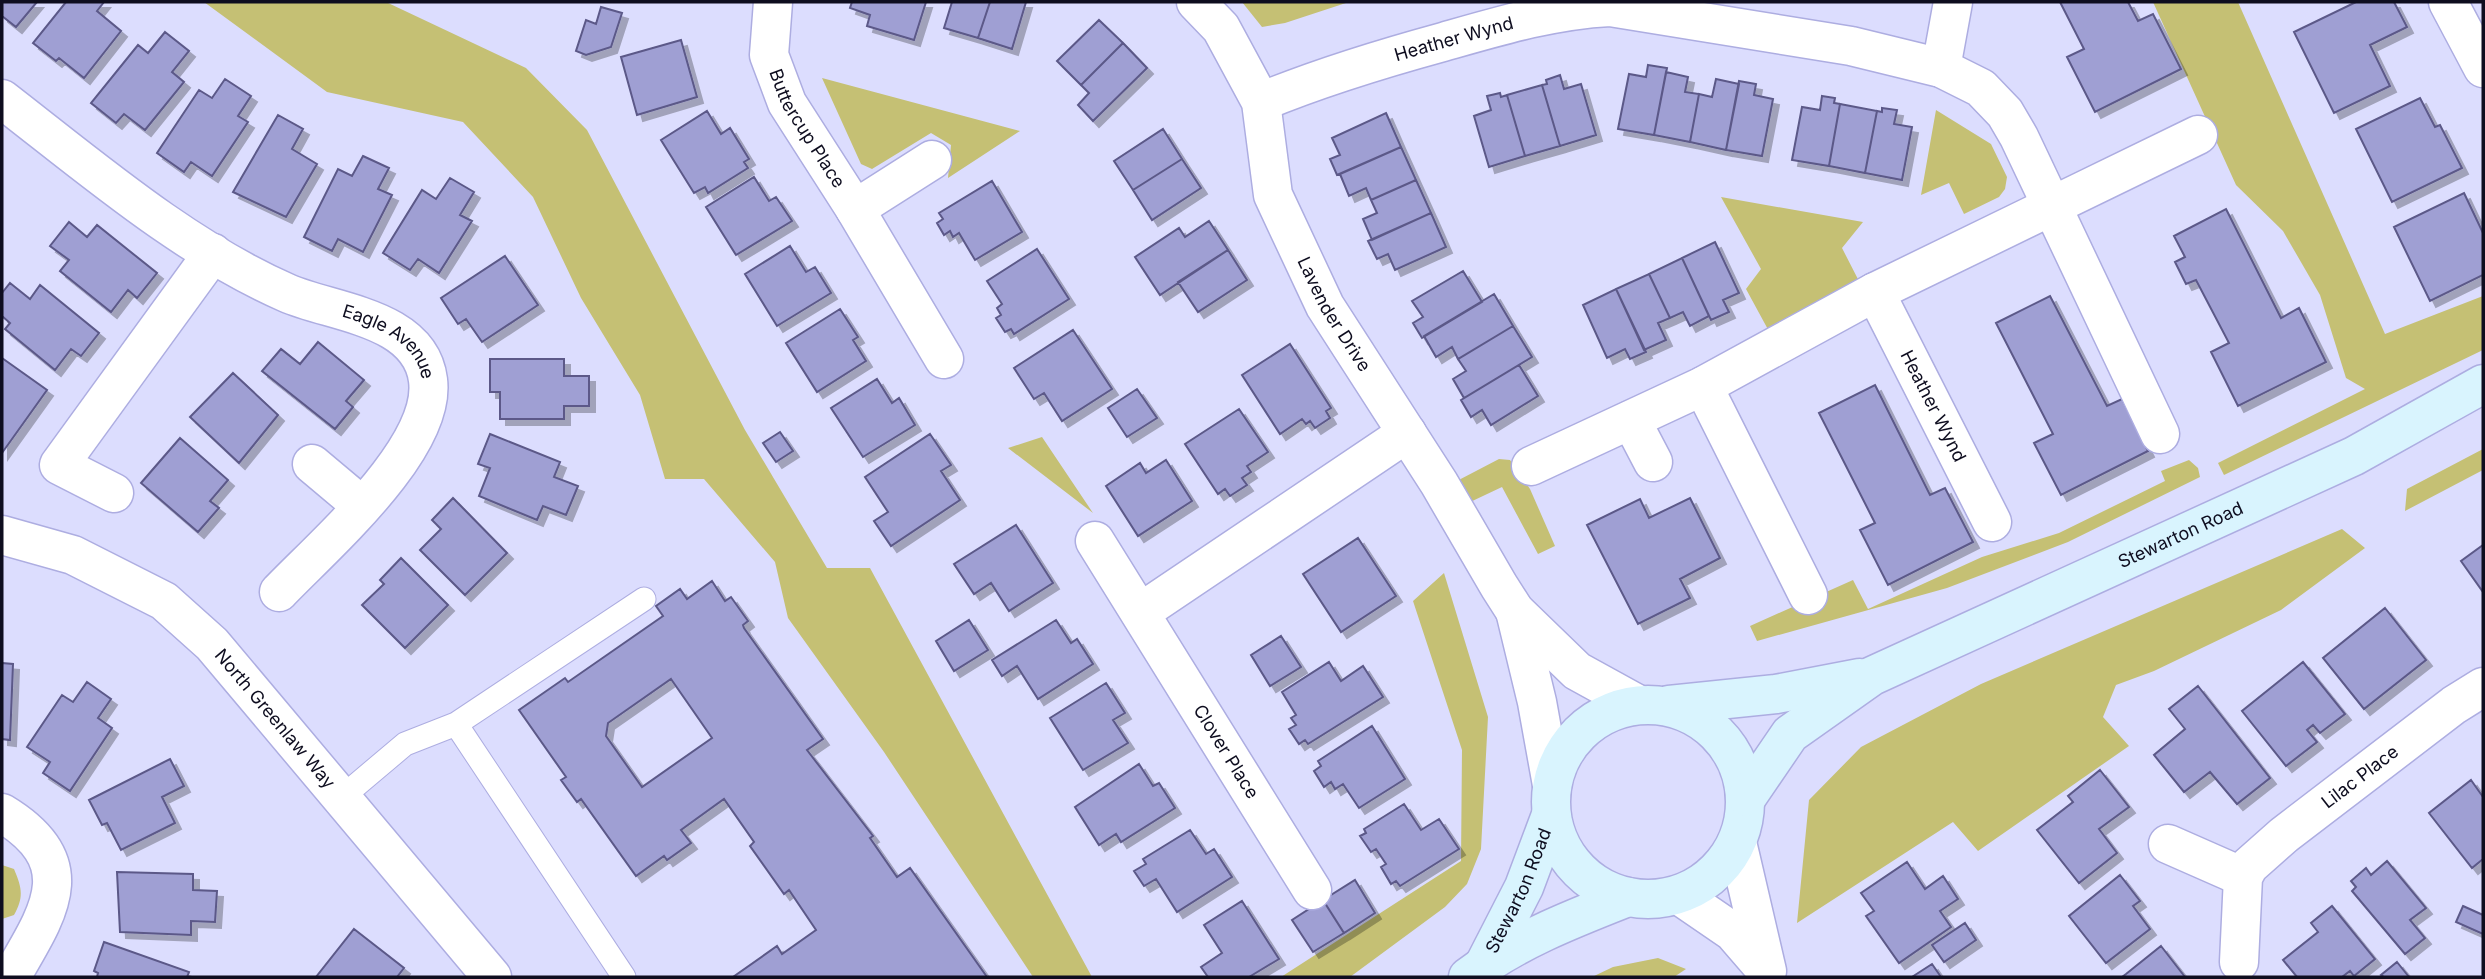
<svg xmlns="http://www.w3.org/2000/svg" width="2485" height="979" viewBox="0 0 2485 979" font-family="Inter,sans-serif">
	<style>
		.green { fill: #c5c074 }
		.building { fill: #9f9fd3; stroke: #5b5988; stroke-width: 2; fill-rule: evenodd; filter: url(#shadow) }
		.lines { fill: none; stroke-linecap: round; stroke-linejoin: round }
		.lane-casing { stroke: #adade1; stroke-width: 25 }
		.street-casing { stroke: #adade1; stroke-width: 41 }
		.secondary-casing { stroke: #adade1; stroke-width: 41 }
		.lane { stroke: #fff; stroke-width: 23 }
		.street { stroke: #fff; stroke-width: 38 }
		.secondary { stroke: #d9f4fe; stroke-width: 38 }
		.labels { text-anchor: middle; stroke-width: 5; stroke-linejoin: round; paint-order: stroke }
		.street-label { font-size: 18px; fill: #0e0d1f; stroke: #ececf7 }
	</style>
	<defs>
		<filter id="shadow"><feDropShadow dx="6" dy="6" stdDeviation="0" flood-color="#0004"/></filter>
	</defs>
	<rect width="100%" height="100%" fill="#dcddfe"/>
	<!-- green -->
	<path class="green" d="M204 2H386L526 68 587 130 745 430 827 568H870L1092 977H1033L884 752 788 618 775 562 704 479H665L640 395 581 298 533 197 463 122 327 92Z
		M1242 2H1349L1285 23 1262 27Z
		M2153 2H2238L2385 334 2483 296V350L2224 475 2218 463 2365 389 2346 378 2320 295 2283 231 2236 185Z
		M822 78 1020 131 948 178 951 145 931 133 872 169 861 164Z
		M1936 110 1991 144 2007 177 2005 189 1999 197 1964 214 1949 183 1921 195Z
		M1721 197 1863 222 1842 248 1862 287 1771 335 1746 289 1761 269Z
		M1042 437 1093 513 1008 448Z
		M2483 449V470L2405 511 2407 489Z
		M1499 459 1510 460 1530 489 1555 546 1538 554 1502 487 1466 504 1453 483Z
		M2189 460 2198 468 2200 477 2068 542 1947 588 1757 641 1750 626 1853 580 1868 609 1982 557 2059 533 2165 481 2161 471Z
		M2342 529 2365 548 2281 610 2154 671 2116 685 2103 717 2129 746 1978 851 1953 822 1797 923 1809 800 1861 747 1981 684Z
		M1444 573 1488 717 1481 849 1467 884 1445 907 1350 977H1281L1461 861 1462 750 1413 601Z
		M2 865 14 869C22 888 24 897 14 915L2 919Z
		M1658 958 1686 969 1674 977H1592L1613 967Z"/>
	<!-- building -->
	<path class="building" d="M2 2H37L16 27 2 16Z
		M66 2H104L97 11 121 31 84 78 59 58 56 61 33 43Z
		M852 2H926L914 40 867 26 870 15 850 8Z
		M952 2H990L978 38 944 28Z
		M990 2H1026L1012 49 978 38Z
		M2060 2H2128L2138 21 2153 14 2181 69 2095 112 2067 57 2084 49Z
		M2356 2H2394L2407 27 2370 45 2390 86 2334 113 2294 32Z
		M601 7 622 13 611 47 586 55 576 51 586 20 596 24Z
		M1099 20 1123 43 1081 85 1057 61Z
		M165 32 189 51 172 72 184 82 145 130 124 114 116 123 91 103 138 45 148 53Z
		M681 40 697 97 637 115 621 57Z
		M1123 43 1147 68 1093 121 1078 105 1089 93 1081 85Z
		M1648 65 1667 68 1654 135 1618 129 1629 74 1646 77Z
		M1666 72 1688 77 1685 92 1699 94 1690 142 1654 135Z
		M1560 75 1564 89 1581 84 1596 135 1560 146 1542 85 1547 84 1546 80Z
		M225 79 251 96 238 116 248 122 212 176 191 162 184 172 157 153 199 90 212 98Z
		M1716 79 1739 84 1726 150 1690 142 1699 94 1712 97Z
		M1739 81 1756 84 1754 95 1773 99 1762 156 1726 150Z
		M1542 85 1560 146 1525 156 1507 95Z
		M1500 93 1501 97 1507 95 1525 156 1489 167 1474 116 1491 110 1487 96Z
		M1822 96 1835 98 1834 103 1840 104 1829 166 1792 160 1802 107 1820 110Z
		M2420 98 2435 127 2440 125 2462 168 2392 202 2356 129Z
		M1840 104 1877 111 1865 173 1829 166Z
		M1882 108 1897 110 1894 124 1912 127 1902 180 1865 173 1877 111 1882 112Z
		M707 111 721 134 730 128 749 159 744 162 748 168 708 193 705 187 694 193 661 140Z
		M1386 113 1401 147 1337 175 1330 159 1340 155 1332 138Z
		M278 115 303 129 292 149 317 164 286 217 233 192Z
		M1163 129 1182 159 1133 190 1114 161Z
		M1401 147 1416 180 1371 200 1366 188 1349 196 1340 174Z
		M363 156 389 168 378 189 392 195 363 252 338 239 332 251 304 237 338 169 352 176Z
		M1182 159 1201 188 1152 220 1133 190Z
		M754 177 769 201 776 197 792 221 736 255 706 207Z
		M450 178 474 192 460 215 472 221 439 273 418 259 410 270 383 253 422 190 436 199Z
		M1416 180 1431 213 1372 240 1363 219 1377 213 1371 200Z
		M992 181 1022 232 975 260 959 233 953 237 950 231 944 235 937 223 943 219 939 213Z
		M2464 193 2483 233V275L2430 301 2394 227Z
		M2226 209 2281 318 2299 308 2326 362 2238 406 2211 352 2229 343 2196 280 2186 284 2175 262 2185 257 2174 236Z
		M1431 213 1446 247 1395 270 1388 254 1377 259 1368 241Z
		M1209 221 1228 250 1160 295 1135 257 1179 228 1185 237Z
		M69 222 87 237 97 225 157 273 137 298 128 290 111 312 60 271 69 260 50 246Z
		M1715 242 1739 293 1723 300 1729 312 1711 320 1682 258Z
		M790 246 806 272 815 267 831 293 777 326 745 274Z
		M1037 249 1069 299 1014 334 1011 329 1005 332 996 318 1001 315 997 308 1002 304 987 281Z
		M1228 250 1247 280 1198 312 1178 282Z
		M505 256 538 305 482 342 466 319 458 324 441 298Z
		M1682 258 1709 316 1690 326 1683 312 1670 318 1649 274Z
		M1463 271 1482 302 1422 338 1413 323 1423 317 1412 301Z
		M1649 274 1670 318 1658 323 1666 340 1644 350 1616 289Z
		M10 283 30 299 40 285 99 333 81 356 71 349 55 370 5 329 10 323 2 316V293Z
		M1616 289 1646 352 1630 359 1625 349 1607 358 1583 305Z
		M1494 294 1513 326 1458 359 1452 347 1436 357 1424 336Z
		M2050 296 2107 406 2122 399 2148 451 2061 495 2034 443 2053 434 1996 323Z
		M840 309 858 337 853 340 866 361 817 392 786 343Z
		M1513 326 1532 357 1464 398 1453 379 1466 371 1458 359Z
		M1073 330 1112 389 1062 421 1044 393 1034 399 1014 368Z
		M318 342 364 380 346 401 353 407 335 429 262 371 281 349 300 364Z
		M1290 344 1331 408 1326 411 1330 418 1315 428 1310 421 1306 424 1302 419 1280 434 1242 375Z
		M2 358 47 390 2 453Z
		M490 359H564V376H589V406H564V419H500V392H490Z
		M1519 365 1538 396 1491 425 1482 410 1471 417 1461 400Z
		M233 373 278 415 239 463 190 417Z
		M877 379 892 403 899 398 915 425 863 457 831 408Z
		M1875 385 1930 495 1945 488 1973 542 1888 585 1860 530 1875 523 1819 413Z
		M1137 389 1157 418 1127 437 1108 408Z
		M1239 409 1268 452 1247 466 1251 472 1242 478 1247 485 1230 496 1225 489 1218 494 1185 444Z
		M780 432 793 451 776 462 763 443Z
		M490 434 560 462 554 477 578 486 566 515 543 506 537 520 479 496 490 468 478 464Z
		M930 434 951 465 941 471 960 500 891 546 874 521 888 512 865 477Z
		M180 438 228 480 210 501 219 508 198 532 141 483Z
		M1166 460 1192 501 1138 536 1106 486 1140 463 1146 473Z
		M453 498 507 553 465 595 420 550 441 529 432 520Z
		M1690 498 1720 558 1680 579 1690 598 1638 624 1587 525 1640 499 1649 518Z
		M1016 525 1053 583 1009 611 991 583 974 594 954 564Z
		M1358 538 1396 596 1341 632 1303 574Z
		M2483 545V592L2461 561Z
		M401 558 448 605 405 648 362 605 384 584 380 580Z
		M712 581 725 601 731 597 748 621 743 625 744 628 823 739 807 750 873 836 870 838 897 877 910 868 987 977H733L777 946 782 954 816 930 789 890 784 894 750 846 754 842 724 799 681 830 691 843 667 860 664 856 636 876 581 799 577 802 561 780 566 777 519 710 565 678 568 682 663 616 656 606 680 589 687 599ZM671 679 712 738 642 787 606 736 608 723Z
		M2385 608 2426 660 2364 709 2323 658Z
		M969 620 988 650 954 671 936 641Z
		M1056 620 1071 643 1077 639 1093 664 1038 699 1017 666 1002 676 992 660Z
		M1281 636 1301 667 1270 686 1251 655Z
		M1329 662 1341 681 1363 666 1383 697 1308 744 1305 740 1299 744 1289 729 1296 725 1291 718 1296 715 1282 692Z
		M2303 662 2345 714 2320 733 2313 725 2307 730 2317 742 2286 766 2242 711Z
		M2 663 13 664 10 740 2 739Z
		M87 682 111 699 98 718 112 728 70 791 43 773 50 762 27 747 62 695 73 702Z
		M1106 683 1125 713 1113 720 1128 743 1083 770 1050 718Z
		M2198 686 2270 778 2237 804 2210 772 2184 792 2154 755 2185 729 2169 709Z
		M1372 726 1405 779 1359 808 1343 784 1335 789 1331 782 1324 787 1314 771 1321 766 1318 761Z
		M170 759 184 786 162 797 175 823 121 850 107 823 102 825 89 800Z
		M1139 764 1153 786 1159 783 1175 808 1121 842 1116 834 1099 845 1075 807Z
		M2100 770 2129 807 2099 829 2117 853 2079 883 2037 830 2073 802 2068 796Z
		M2471 780 2483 797V859L2472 868 2429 813Z
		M1404 804 1421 830 1439 819 1459 849 1400 886 1396 881 1391 884 1381 867 1386 864 1376 849 1371 852 1360 836 1366 833 1364 829Z
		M1190 830 1206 854 1214 849 1232 877 1177 912 1156 879 1144 886 1134 871 1146 864 1143 859Z
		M2387 861 2426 908 2410 920 2425 938 2405 954 2352 891 2356 887 2351 881 2366 868 2371 875Z
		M1907 862 1925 889 1943 876 1958 899 1940 911 1951 927 1899 963 1866 916 1874 911 1861 893Z
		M117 872 193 874V890L217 891 215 922 191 921V935L120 932Z
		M2120 875 2140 901 2133 906 2150 929 2106 963 2069 916Z
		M1355 880 1375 913 1344 933 1323 900Z
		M1323 900 1344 933 1313 952 1292 920Z
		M1242 901 1279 959 1249 977H1208L1201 967 1222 953 1204 925Z
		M2332 906 2375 959 2354 976 2350 971 2342 977H2297L2283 960 2318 932 2311 923Z
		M2463 906 2483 915V934L2456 922Z
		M1965 923 1976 940 1944 962 1932 945Z
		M354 929 404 968 397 977H316Z
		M104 942 189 972 187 977H97L98 973 94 971Z
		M2161 946 2185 977H2122L2126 974Z
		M2397 962 2409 977H2384L2381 975Z
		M1932 964 1941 977H1912Z"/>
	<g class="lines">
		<defs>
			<path id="lane" d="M456 724 644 599
				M341 798 405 744 456 724 624 977"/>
			<g id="street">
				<path id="s1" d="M773 2 769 55 787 103 855 209 944 359"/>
				<path id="s2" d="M1196 2 1221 28 1261 102 1273 195 1325 306 1439 483 1499 586 1515 611 1577 671 1637 704"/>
				<path d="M2448 2 2483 68"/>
				<path d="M1941 68 1953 2"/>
				<path id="s3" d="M2 99C90 167 184 248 287 293 333 313 420 317 428 380 437 448 324 545 279 592"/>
				<path id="s4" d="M1261 102C1321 77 1381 59 1443 42 1499 26 1552 10 1610 7L1851 46 1941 68 1981 88 2005 113 2019 137 2160 434"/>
				<path d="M855 209 932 160"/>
				<path id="s5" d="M1875 292 1992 522"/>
				<path d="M1703 386 1808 595"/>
				<path d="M1631 420 1653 462"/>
				<path d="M312 464 362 506"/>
				<path d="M1531 466 1703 386 1875 292 2198 135"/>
				<path d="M114 493 59 465 213 253"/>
				<path id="s6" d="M2 535 73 555 164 601 212 644 492 977"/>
				<path id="s7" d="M1095 541 1312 890"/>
				<path d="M1515 611 1537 702 1552 785"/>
				<path d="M1141 612 1407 433"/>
				<path d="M2 813C85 863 48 913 11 977"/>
				<path d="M1737 842 1767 971"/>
				<path d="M2168 844 2243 877"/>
				<path d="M1679 895 1733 932 1764 968"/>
				<path id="s8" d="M2239 962 2243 877 2249 866 2284 835 2454 705 2483 687"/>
			</g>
			<g id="secondary">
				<circle cx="1648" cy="802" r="97"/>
				<path d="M1669 705 1776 694 1860 678"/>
				<path id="s9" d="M1747 797 1790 734 1872 676 2354 456 2483 384"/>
				<path id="s10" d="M1484 965 1524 887 1551 815"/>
				<path d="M1468 977C1515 941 1572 919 1628 897"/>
			</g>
		</defs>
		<!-- lane casing -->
		<use href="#lane" class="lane-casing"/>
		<!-- street casing -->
		<use href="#street" class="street-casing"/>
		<!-- secondary casing -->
		<use href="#secondary" class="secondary-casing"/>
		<!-- lane -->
		<use href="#lane" class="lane"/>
		<!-- street -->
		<use href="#street" class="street"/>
		<!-- secondary -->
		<use href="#secondary" class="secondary"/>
	</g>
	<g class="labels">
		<!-- street labels -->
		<g class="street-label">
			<text dy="6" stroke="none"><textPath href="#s4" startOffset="203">Heather Wynd</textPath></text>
			<text dy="6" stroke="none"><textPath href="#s1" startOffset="136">Buttercup Place</textPath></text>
			<text dy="6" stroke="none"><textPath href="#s2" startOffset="348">Lavender Drive</textPath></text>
			<text dy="6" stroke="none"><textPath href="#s3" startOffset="462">Eagle Avenue</textPath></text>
			<text dy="6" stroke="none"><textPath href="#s5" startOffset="128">Heather Wynd</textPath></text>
			<text dy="6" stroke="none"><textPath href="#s9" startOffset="516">Stewarton Road</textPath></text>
			<text dy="6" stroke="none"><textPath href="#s6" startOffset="338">North Greenlaw Way</textPath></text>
			<text dy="6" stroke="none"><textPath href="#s7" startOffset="248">Clover Place</textPath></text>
			<text dy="6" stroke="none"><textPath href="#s8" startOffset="240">Lilac Place</textPath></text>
			<text dy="6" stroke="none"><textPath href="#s10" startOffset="82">Stewarton Road</textPath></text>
		</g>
	</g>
	<!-- border -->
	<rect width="2485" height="979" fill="none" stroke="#0e0d1f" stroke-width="7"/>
</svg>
